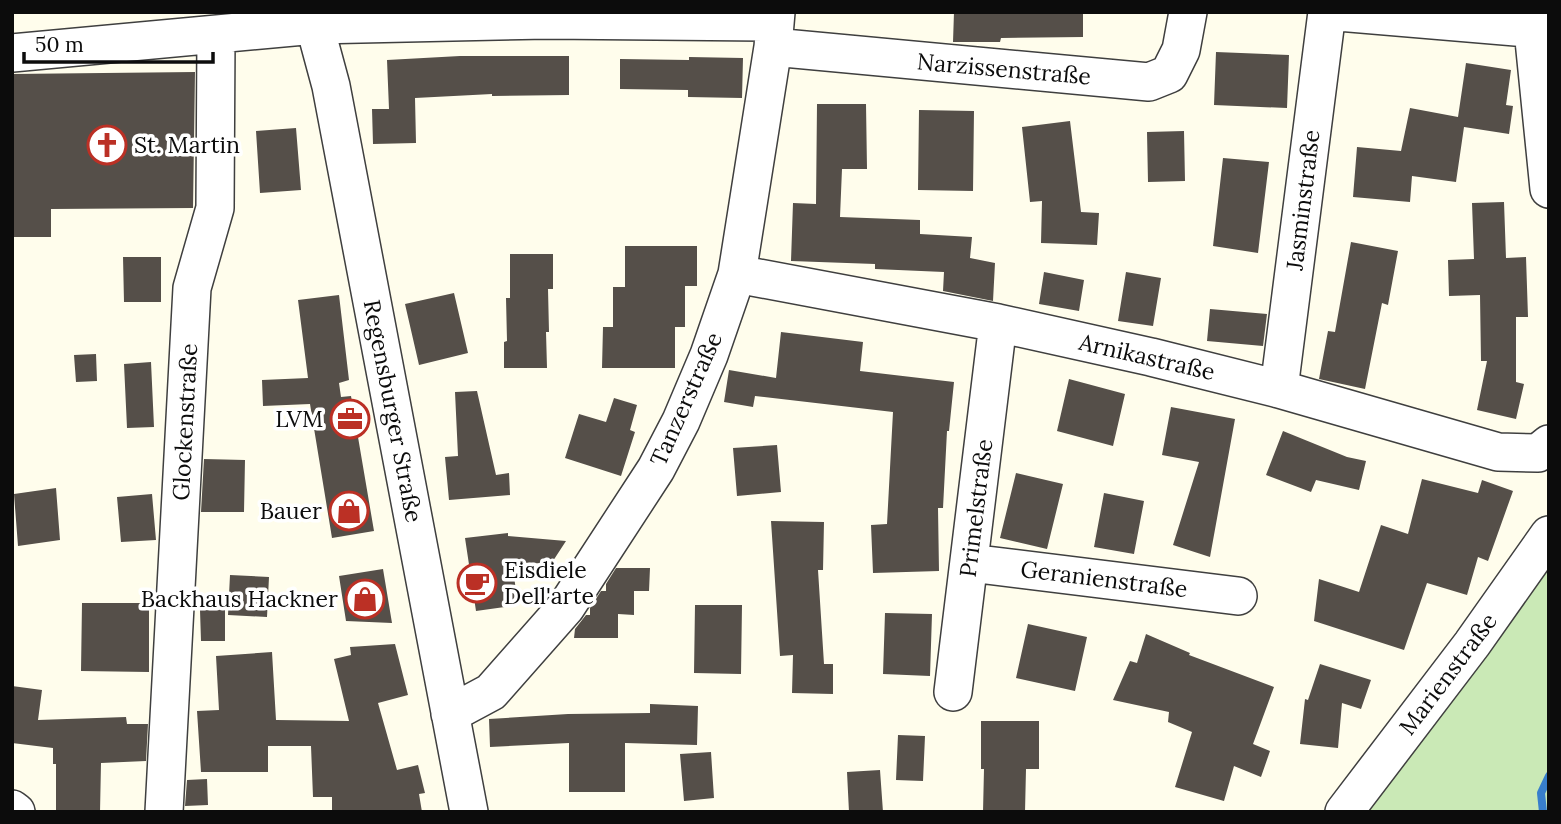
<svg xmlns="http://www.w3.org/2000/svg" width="1561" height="824" viewBox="0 0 1561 824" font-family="Lora,serif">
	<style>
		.green { fill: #cae9b6 }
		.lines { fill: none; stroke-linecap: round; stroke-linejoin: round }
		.stream { stroke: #387fcc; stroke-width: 8 }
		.building { fill: #554f49 }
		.minor-casing { stroke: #3f3f3f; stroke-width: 40 }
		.minor { stroke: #fff; stroke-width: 37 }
		.labels { text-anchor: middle; stroke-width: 7; stroke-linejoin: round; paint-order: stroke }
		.street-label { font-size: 23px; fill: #0c0c0c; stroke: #fff }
		.poi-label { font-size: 23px; fill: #0c0c0c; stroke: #fff; text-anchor: end }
	</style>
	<rect width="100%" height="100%" fill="#fffdec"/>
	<!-- green -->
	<path class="green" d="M1549 564V812H1366Z"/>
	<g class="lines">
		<!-- stream -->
		<path class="stream" d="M1543 812 1541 793 1549 776"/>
	</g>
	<!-- building -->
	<path class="building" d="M954 12H1083V37L1001 38 1000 42H953Z
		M1216 52 1289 55 1287 108 1214 105Z
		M460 56H569V95L492 96V94L415 98 416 143 373 144 372 109H389L387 60Z
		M689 57 743 58 742 98 688 97V90L620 89V59L689 60Z
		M1466 63 1511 70 1506 105 1513 106 1509 134 1464 127 1456 182 1412 176 1410 202 1353 197 1357 147 1401 151 1410 108 1458 117Z
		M195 72 193 208 51 209V237H12V74Z
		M817 104H866L867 169H842L840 217 920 220V234L972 237 970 258 995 263 993 301 943 291 944 272 875 269V264L791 261 793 203 816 204Z
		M919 110 974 111 973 191 918 190Z
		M1070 121 1081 212 1099 213 1097 245 1041 243 1042 201 1030 202 1022 127Z
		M296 128 301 190 260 193 256 131Z
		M1184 131 1185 181 1148 182 1147 132Z
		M1223 158 1269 162 1258 253 1213 246Z
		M1504 202 1506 258 1526 257 1528 317H1516V382L1524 384 1516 419 1477 410 1487 361H1481L1480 295 1449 296 1448 260 1474 259 1472 203Z
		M1351 242 1398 251 1388 305 1382 303 1365 389 1319 379 1328 331 1335 332Z
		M625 246H697V286H685V327H675V368H602L603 327H613V287H625Z
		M510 254H553V289H548L549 332H546L547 368H504V342L507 341 506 298H510Z
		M123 257H161V302H124Z
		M1044 272 1084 280 1079 311 1039 304Z
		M1126 272 1161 278 1153 326 1118 321Z
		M454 293 468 353 419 365 405 304Z
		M339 295 349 380 339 383 341 397 351 396 374 531 332 538 310 404 263 406 262 380 308 378 298 300Z
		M1210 309 1267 314 1263 346 1207 341Z
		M781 332 863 342 860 371 954 382 949 431H947L943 508H938L939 571 873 573 871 525 887 524 893 412 755 396 753 407 724 402 729 370 776 378Z
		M96 354 97 381 76 382 74 355Z
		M151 362 154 427 127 428 124 364Z
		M1069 379 1125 394 1113 446 1057 431Z
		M477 391 496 475 509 473 510 495 449 500 445 457 458 456 455 392Z
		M614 398 637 405 630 430 635 432 621 476 565 458 579 414 606 422Z
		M1171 407 1235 419 1210 557 1173 545 1199 462 1162 455Z
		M1283 431 1347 457 1366 461 1359 490 1316 480 1311 492 1266 475Z
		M777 445 781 492 737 496 733 448Z
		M204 459 245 460 244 512H201Z
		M1016 473 1063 484 1047 549 1000 538Z
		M1422 479 1478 493 1482 480 1513 491 1488 561 1478 557 1467 595 1427 583 1404 650 1314 621 1319 579 1359 592 1381 525 1408 534Z
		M56 488 60 540 18 546 14 494Z
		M1104 493 1144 501 1134 554 1094 547Z
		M152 494 156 540 121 542 117 497Z
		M771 521 824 522 823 570H818L824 664H833V694L792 693 793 655 780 656Z
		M508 533V536L566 541 551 564 512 562 518 605 476 611 465 538Z
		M616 568H650L649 591H634V615L618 614V638H574L575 629 586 615H590V608L601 591H606V584Z
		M383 569 392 623 346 621 339 576Z
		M230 575 269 577 267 617 228 615Z
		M82 603H149V672L81 671Z
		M695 605H742L741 674 694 673Z
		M225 609V641H201L200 610Z
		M885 613 932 614 930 676 883 674Z
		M1028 624 1087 637 1075 691 1016 678Z
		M1146 634 1190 653 1189 655 1274 687 1253 744 1270 751 1261 777 1234 766 1224 801 1175 787 1192 732 1168 722 1169 712 1113 700 1130 661 1137 663Z
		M395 644 408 695 378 703 397 770 418 765 425 793 419 794 422 812H332V797H313L311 746H268V772H201L197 711 219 710 216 656 272 652 276 720 349 721 334 659 351 655 350 647Z
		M1320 664 1371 680 1361 709 1342 703 1338 748 1300 744 1305 699 1308 700Z
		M12 686 42 690 38 720 126 717 127 724H148L146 761 101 763 100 812H56V764H53V748L12 743Z
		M650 704 698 706 697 745 625 743V792H569V743L490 747 489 719 568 714 650 713Z
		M981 721H1039V769H1026L1025 812H983L984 769H981Z
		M898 735 925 736 923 781 896 780Z
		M711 752 714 798 684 801 680 754Z
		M880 770 883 812H849L847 772Z
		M207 779 208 805 185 806 187 780Z"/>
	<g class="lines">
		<defs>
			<path id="minor" d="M311 12 331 86 469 812
				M1338 12 1549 30
				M1533 30 1549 189
				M773 47 1149 82 1169 74 1181 50 1188 12
				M12 53 315 25 547 20 775 22
				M737 274 998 323 1151 357 1279 389 1498 452 1538 453 1549 444
				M1279 389 1327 12
				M970 563 1238 596
				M953 692 998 323
				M450 714 491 692 566 607 656 469 681 421 709 355 737 274 773 47 776 12
				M12 809 16 812
				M164 812 192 288 215 208 216 35
				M1344 812 1472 644 1549 535"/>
		</defs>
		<!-- minor casing -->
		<use href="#minor" class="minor-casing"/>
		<!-- minor -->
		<use href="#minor" class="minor"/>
	</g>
	<!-- icons -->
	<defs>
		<symbol id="church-ring" viewBox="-11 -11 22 22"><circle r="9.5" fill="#fff" stroke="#bb3025" stroke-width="1.5"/><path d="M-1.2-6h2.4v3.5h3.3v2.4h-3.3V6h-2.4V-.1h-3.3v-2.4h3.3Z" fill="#bb3025"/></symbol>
		<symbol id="office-ring" viewBox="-11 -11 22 22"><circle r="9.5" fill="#fff" stroke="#bb3025" stroke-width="1.5"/><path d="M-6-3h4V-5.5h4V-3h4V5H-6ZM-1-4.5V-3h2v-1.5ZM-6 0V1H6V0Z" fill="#bb3025"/></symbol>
		<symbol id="shop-ring" viewBox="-11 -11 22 22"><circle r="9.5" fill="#fff" stroke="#bb3025" stroke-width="1.5"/><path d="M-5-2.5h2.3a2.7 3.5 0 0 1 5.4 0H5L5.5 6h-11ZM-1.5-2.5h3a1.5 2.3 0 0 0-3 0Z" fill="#bb3025"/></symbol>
		<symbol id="cafe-ring" viewBox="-11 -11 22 22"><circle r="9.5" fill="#fff" stroke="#bb3025" stroke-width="1.5"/><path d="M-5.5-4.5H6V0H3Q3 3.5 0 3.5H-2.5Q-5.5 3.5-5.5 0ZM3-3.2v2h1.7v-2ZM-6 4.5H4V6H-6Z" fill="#bb3025"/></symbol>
	</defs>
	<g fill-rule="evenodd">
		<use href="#church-ring" x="85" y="123" width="44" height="44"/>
		<use href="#office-ring" x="328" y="397" width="44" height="44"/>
		<use href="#shop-ring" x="327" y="489" width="44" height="44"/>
		<use href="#cafe-ring" x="455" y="561" width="44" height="44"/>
		<use href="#shop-ring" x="343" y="577" width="44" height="44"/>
	</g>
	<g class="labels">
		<!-- street labels -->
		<g class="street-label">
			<text transform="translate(1004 69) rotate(5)" y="8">Narzissenstraße</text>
			<text transform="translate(1303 200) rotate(-83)" y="8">Jasminstraße</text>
			<text transform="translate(1147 357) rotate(13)" y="8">Arnikastraße</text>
			<text transform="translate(686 399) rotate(-66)" y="8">Tanzerstraße</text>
			<text transform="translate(393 411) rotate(79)" y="8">Regensburger Straße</text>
			<text transform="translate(185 422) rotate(-87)" y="8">Glockenstraße</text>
			<text transform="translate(976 508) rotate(-83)" y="8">Primelstraße</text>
			<text transform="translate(1104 579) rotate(7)" y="8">Geranienstraße</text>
			<text transform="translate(1448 674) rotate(-53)" y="8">Marienstraße</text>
		</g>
		<!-- poi labels -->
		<g class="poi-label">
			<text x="134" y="153" text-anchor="start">St. Martin</text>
			<text x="323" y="427">LVM</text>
			<text x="322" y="519">Bauer</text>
			<text x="504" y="578" text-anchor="start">Eisdiele<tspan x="504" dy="26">Dell'arte</tspan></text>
			<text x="338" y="607">Backhaus Hackner</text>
		</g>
	</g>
	<!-- border -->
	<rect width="1561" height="824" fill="none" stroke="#0c0c0c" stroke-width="28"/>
	<!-- scale -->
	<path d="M24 52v10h189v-10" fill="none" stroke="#0c0c0c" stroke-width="3.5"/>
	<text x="35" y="52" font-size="21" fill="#0c0c0c" stroke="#ffffff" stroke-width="5" paint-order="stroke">50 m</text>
</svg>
